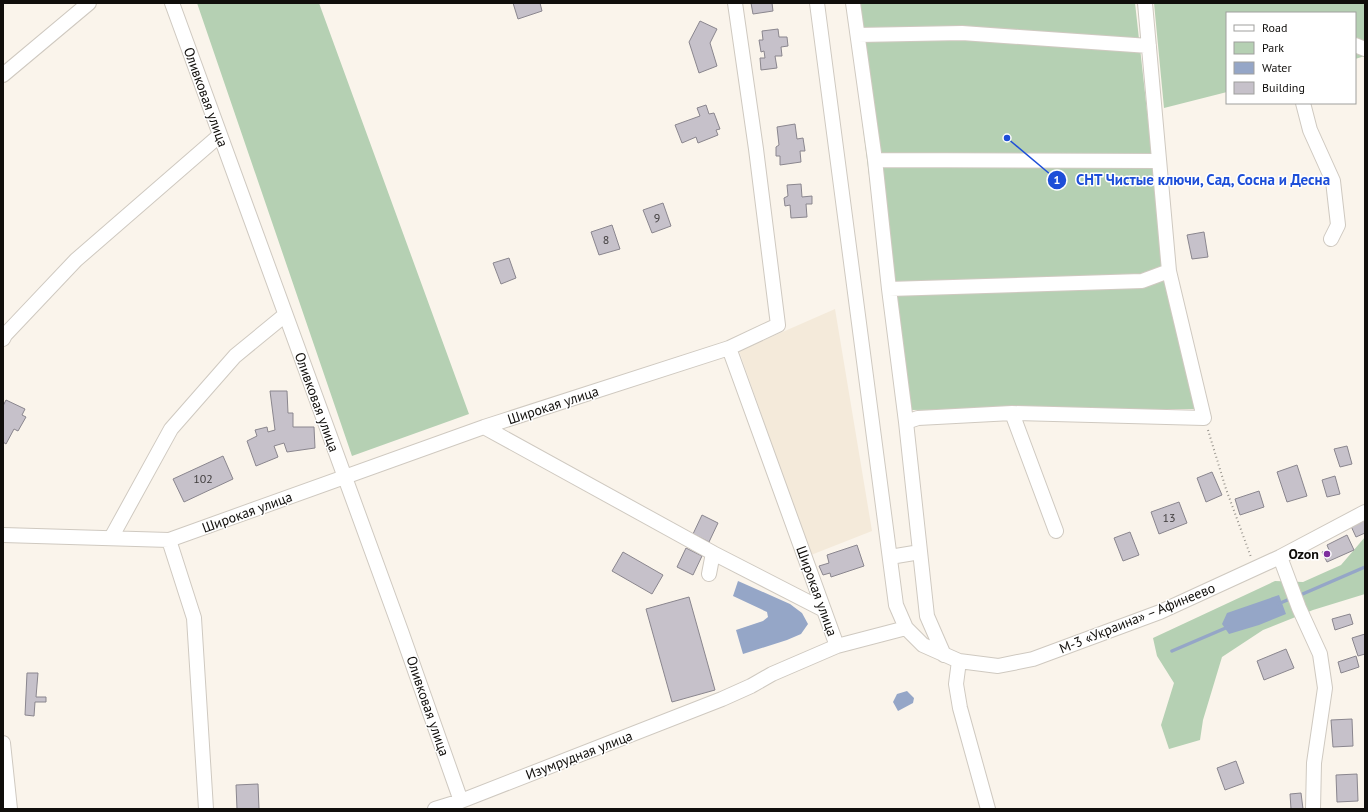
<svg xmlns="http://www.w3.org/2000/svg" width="1368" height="812" font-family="'PT Sans',sans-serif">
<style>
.built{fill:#f4eada}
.green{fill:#b5d0b3}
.water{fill:#95a6c7}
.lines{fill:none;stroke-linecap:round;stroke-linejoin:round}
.stream{stroke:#95a6c7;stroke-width:3.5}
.building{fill:#c6c1ca;stroke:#8a868e}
.minor-casing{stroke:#cfc9c0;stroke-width:16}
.path{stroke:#99958e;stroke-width:2;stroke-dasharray:1 3;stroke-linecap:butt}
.minor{stroke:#fff;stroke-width:14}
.poi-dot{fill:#7e2e9e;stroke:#fff;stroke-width:1.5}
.labels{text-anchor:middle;stroke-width:3;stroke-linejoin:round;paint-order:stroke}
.number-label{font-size:12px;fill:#3e3b3b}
.street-label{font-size:14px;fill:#100e0b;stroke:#fff}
.poi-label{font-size:14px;font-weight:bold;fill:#100e0b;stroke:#fff;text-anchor:end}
.leader{fill:none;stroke:#1d4ed8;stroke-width:1.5}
.callout-dot{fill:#1d4ed8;stroke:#fff;stroke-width:1.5}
.mark-label{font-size:12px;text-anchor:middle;font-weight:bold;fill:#fff}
.callout-label{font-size:15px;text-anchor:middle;font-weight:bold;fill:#1d4ed8;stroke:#fff;stroke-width:3;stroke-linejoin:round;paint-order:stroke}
</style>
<rect width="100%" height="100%" fill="#faf4eb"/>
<!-- built -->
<path class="built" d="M835 309 872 531 811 555 739 351Z"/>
<!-- green -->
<path class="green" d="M197 3H319L469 414 352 456Z
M847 3H1135L1165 273 1198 409 899 410Z
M1154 3H1365V56L1355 59V13H1227V92L1164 108Z
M1365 537V594L1313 610 1263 630 1222 657 1203 720 1200 740 1169 749 1161 725 1174 683 1157 656 1153 638 1275 581 1303 582 1341 565Z"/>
<!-- water -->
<path class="water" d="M738 581 790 604 802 613 808 624 801 634 787 640 743 654 736 630 763 621 768 617 767 612 733 596Z
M1279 595 1286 614 1259 625 1229 634 1222 624 1227 613Z
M907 691 914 698 913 703 898 711 893 702 897 694Z"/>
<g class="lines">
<!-- stream -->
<path class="stream" d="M1298 596 1365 567
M1278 604 1292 598
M1172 651 1228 627"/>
</g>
<!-- building -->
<path class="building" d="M513 3H540L542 11 518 19Z
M751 3H772L773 11 753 14Z
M700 21 717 29 710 43 717 66 699 73 689 42Z
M778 29 779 37H787L788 46 781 47 782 56H775L777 68 761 70 760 58H765L764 51 761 52 759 40H763L762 31Z
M706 105 709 114 714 113 720 129 716 130 718 135 698 143 696 137 682 143 675 125 700 116 697 108Z
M795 124 797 139 803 138 805 151H800L801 162 780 165V156H776V147L779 145 777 127Z
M801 184 802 197 812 196V204H806L807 217 791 218 790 205 785 206 784 198 788 196 787 185Z
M663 203 671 226 652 233 643 210Z
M612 225 620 249 599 255 591 232Z
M1204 232 1208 257 1192 259 1187 235Z
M509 258 516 278 501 284 493 263Z
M270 391H287L288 413H293V427H314L315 448 287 452 284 443 274 446 278 457 256 466 247 441 257 436 255 430 267 427 268 432 275 430Z
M6 400 25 409 22 415 26 417 18 431 14 429 6 444 3 442V406Z
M1347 446 1352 464 1340 467 1334 449Z
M223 456 233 479 184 502 173 479Z
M1297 465 1307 496 1287 502 1277 472Z
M1212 472 1222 495 1206 502 1197 478Z
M1335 476 1340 494 1327 497 1322 480Z
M1259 491 1264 507 1240 515 1235 499Z
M1179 502 1187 523 1159 534 1151 512Z
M702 515 718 523 709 542 693 534Z
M1363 518 1365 522V533L1356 537 1350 524Z
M1130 532 1139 555 1123 561 1114 538Z
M1347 535 1354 550 1327 562 1322 552 1329 550 1327 545Z
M857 545 864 566 831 577 830 573 823 575 819 566 829 563 827 555Z
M686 548 702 556 693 575 677 567Z
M623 552 663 575 652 594 612 571Z
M689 597 715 690 672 702 646 609Z
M1350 614 1353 624 1335 630 1332 619Z
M1365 634V654L1358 656 1352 638Z
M1286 649 1294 668 1264 680 1257 661Z
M1356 656 1359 667 1341 673 1338 662Z
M27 673H38L36 697H46V702H35L34 716 25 715Z
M1352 719 1353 746 1333 747 1331 720Z
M1236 761 1244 783 1225 790 1217 768Z
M1357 774 1358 801 1337 802 1336 775Z
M258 784 259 809H237L236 785Z
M1301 793 1303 809H1291L1290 794Z"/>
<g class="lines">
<defs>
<path id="minor" d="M172 3 401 631 461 801
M817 3 896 605 906 628 923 645 959 661 998 666 1033 659 1160 612 1280 557 1365 512
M853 3 875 160 889 289 906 422
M858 35 962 33 1149 46
M1355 45 1365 49
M3 75 89 3
M1303 103 1310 130 1333 181 1338 225 1331 239
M875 160 1159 161
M889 289 1142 281 1169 271
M3 339 5 335 76 260 220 135
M729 348 778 325 756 149 735 3
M1012 413 1056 531
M484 427 713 553 824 610
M3 535 169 540 484 427 729 348 837 646 906 628
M111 538 171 429 235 356 285 315
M169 540 194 618 206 809
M890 557 920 552
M1280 557 1299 608 1320 654 1325 688 1314 763 1313 809
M709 574 713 553
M944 655 927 616 906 422 918 418 1012 413 1204 418 1169 271 1145 3
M959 661 956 684 960 708 988 809
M3 743 10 809
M435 809 461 801 722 699 751 686 772 674 837 646"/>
</defs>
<!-- minor casing -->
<use href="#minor" class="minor-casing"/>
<!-- path -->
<path class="path" d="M1208 430 1226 489 1251 557"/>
<!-- minor -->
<use href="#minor" class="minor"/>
</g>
<!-- markers -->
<circle class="poi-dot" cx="1327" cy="554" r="4"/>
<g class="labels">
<!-- number labels -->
<g class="number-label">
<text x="657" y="222">9</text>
<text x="606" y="244">8</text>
<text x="203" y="483">102</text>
<text x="1169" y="522">13</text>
</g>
<!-- street labels -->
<g class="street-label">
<text transform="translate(206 97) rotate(70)" y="5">Оливковая улица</text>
<text transform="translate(317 402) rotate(70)" y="5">Оливковая улица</text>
<text transform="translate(553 405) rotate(-18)" y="5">Широкая улица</text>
<text transform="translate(247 512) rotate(-20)" y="5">Широкая улица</text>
<text transform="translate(817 591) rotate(70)" y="5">Широкая улица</text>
<text transform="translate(1137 618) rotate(-22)" y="5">М-3 «Украина» – Афинеево</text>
<text transform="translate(428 706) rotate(71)" y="5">Оливковая улица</text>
<text transform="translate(579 755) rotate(-21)" y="5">Изумрудная улица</text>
</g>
<!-- poi labels -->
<g class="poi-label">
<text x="1319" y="559">Ozon</text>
</g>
</g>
<!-- callouts -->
<path class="leader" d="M1007 138L1057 180"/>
<g class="callout-dot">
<circle cx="1007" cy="138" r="4"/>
<circle cx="1057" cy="180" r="10"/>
</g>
<g class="mark-label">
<text x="1057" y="184">1</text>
</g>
<g class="callout-label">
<text x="1203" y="185">СНТ Чистые ключи, Сад, Сосна и Десна</text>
</g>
<!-- border -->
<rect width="1368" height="812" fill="none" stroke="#100e0b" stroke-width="8"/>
<!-- legend -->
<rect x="1226" y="12" width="130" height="92" fill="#ffffff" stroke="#9f9f9d"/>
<rect x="1234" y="25" width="20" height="6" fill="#ffffff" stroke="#9f9f9d"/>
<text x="1262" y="32" font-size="12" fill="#100e0b">Road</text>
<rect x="1234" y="42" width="20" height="12" fill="#b5d0b3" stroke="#9f9f9d"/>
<text x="1262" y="52" font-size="12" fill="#100e0b">Park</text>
<rect x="1234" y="62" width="20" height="12" fill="#95a6c7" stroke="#9f9f9d"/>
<text x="1262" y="72" font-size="12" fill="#100e0b">Water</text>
<rect x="1234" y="82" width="20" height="12" fill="#c6c1ca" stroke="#9f9f9d"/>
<text x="1262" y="92" font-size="12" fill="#100e0b">Building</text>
</svg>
